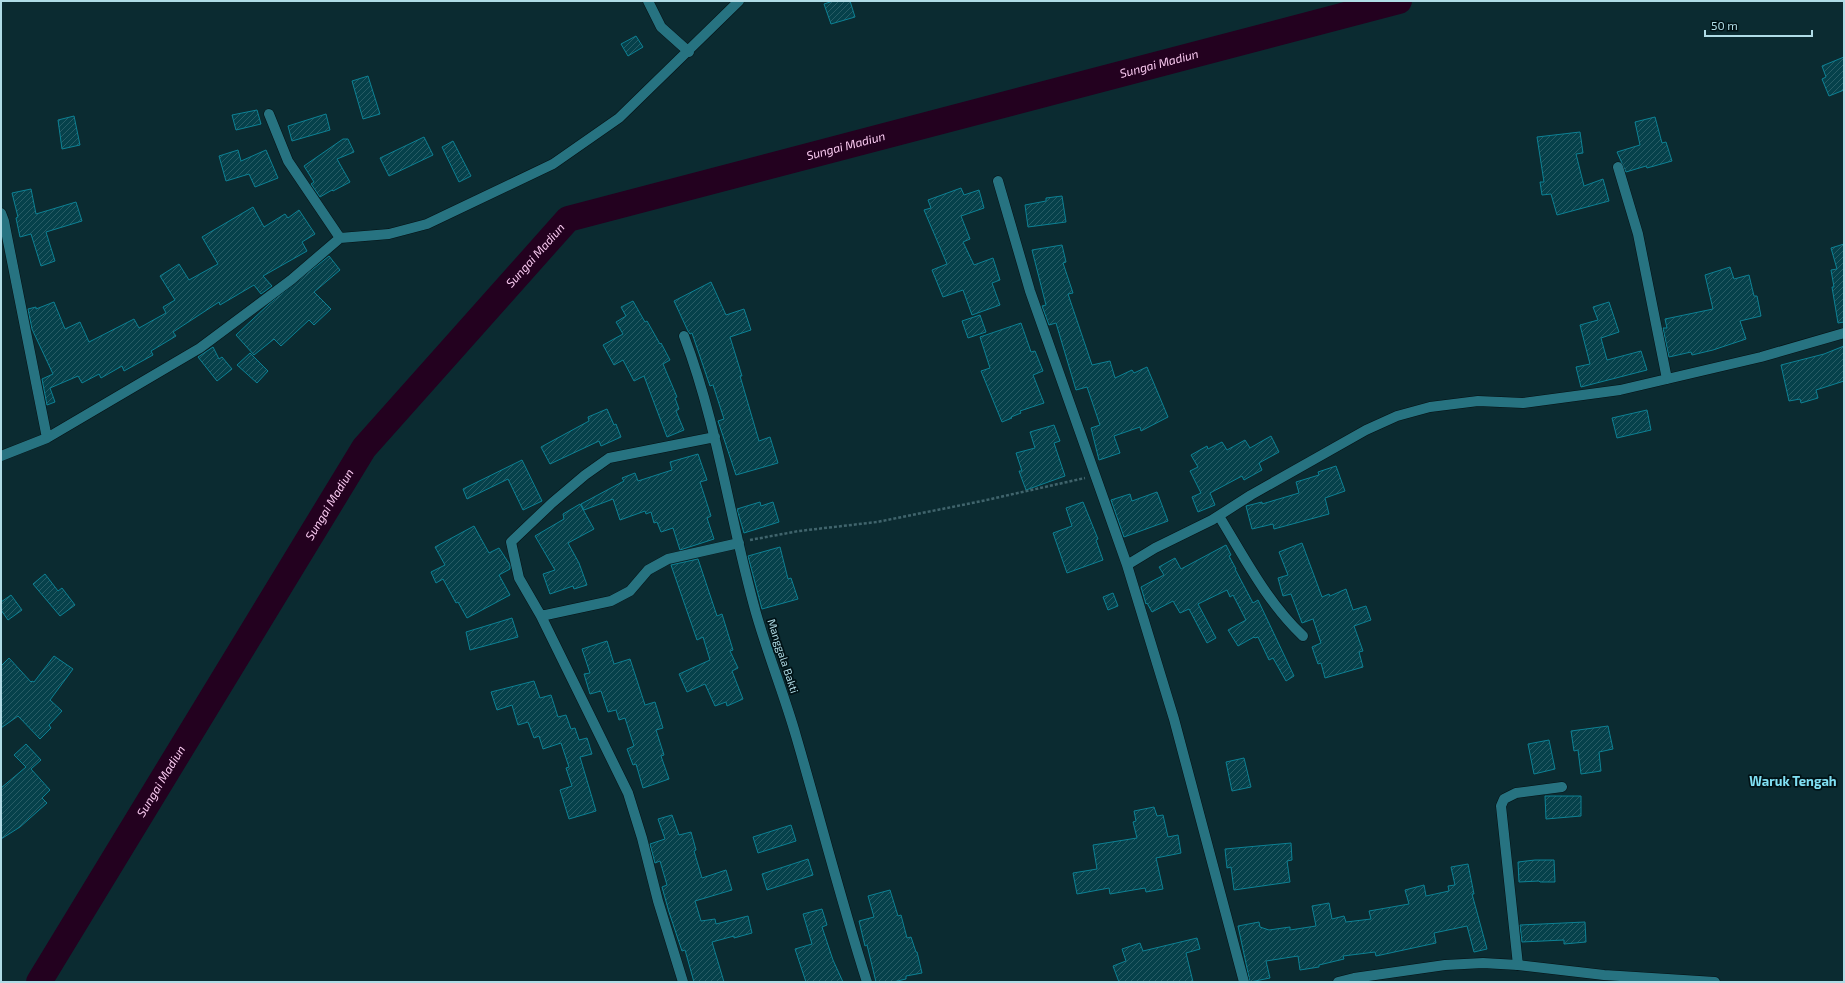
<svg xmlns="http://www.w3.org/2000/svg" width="1845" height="983" font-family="'Exo 2',sans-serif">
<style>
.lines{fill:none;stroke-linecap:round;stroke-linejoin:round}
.river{stroke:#23011f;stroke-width:26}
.building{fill:url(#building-hatch);stroke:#0d8194}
.minor-casing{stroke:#051114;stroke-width:11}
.tertiary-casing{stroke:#051114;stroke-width:11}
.path{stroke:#40646c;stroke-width:2.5;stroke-dasharray:3 2;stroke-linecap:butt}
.minor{stroke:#277381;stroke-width:10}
.tertiary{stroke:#277381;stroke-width:10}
.labels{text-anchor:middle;stroke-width:3.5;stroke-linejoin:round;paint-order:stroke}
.street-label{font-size:11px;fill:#b0dce6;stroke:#001216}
.water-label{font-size:12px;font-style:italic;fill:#facaf1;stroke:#001216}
.quarter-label{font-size:13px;font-weight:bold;fill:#80e0f4;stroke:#001216}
</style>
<defs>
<pattern id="building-hatch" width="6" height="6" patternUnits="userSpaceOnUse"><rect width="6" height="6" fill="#06414b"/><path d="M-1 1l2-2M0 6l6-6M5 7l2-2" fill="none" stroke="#285c65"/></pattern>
</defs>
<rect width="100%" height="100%" fill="#0b2b31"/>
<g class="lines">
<!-- river -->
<path class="river" id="s1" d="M39 982 364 448 568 219 1399 1"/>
</g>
<!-- building -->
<path class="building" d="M833 1H850L855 17 831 24 824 4Z
M636 36 643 47 628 56 621 44Z
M1844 57V90L1829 96 1822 79 1826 77 1822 66Z
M368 76 380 114 363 119 352 81Z
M257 110 261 124 236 130 232 115Z
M326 114 330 130 292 141 288 126Z
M74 116 80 145 62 149 58 120Z
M1655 117 1662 143 1666 142 1672 161 1647 168 1646 166 1626 172 1617 152 1640 145 1635 122Z
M1580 132 1583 153 1576 154 1584 186 1603 179 1609 201 1557 215 1551 194 1542 195 1540 182H1544L1537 137Z
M424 137 433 155 389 176 380 158Z
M343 139H348L354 152 337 159 350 182 333 191 332 190 320 197 311 184 314 182 304 166Z
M453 141 471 176 459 182 442 147Z
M238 150 241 161 266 150 278 178 255 187 249 174 226 181 219 156Z
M961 188 964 195 979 190 984 208 961 216 970 239 963 242 974 265 993 258 1000 280 992 283 1000 305 972 315 963 290 943 297 932 270 947 264 924 210 931 208 928 200Z
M31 189 36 214 76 202 82 221 46 232 55 261 41 266 31 234 20 237 16 218 18 217 12 193Z
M1062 196 1066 222 1028 227 1025 205 1046 201V198Z
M253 207 264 227 285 214 288 218 299 210 315 234 302 242 307 251 263 276 272 286 261 294 254 285 220 305 219 302 173 332 176 336 151 351 153 355 124 371 122 366 101 378 99 374 82 383 78 376 50 388 55 402 47 405 42 379 53 374 32 329 28 309 36 307V309L54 302 65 329 80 322 89 342 134 319 139 328 166 313 163 307 175 300 160 276 179 264 189 280 218 264 202 237Z
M1844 244V322L1838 323 1832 287H1834L1831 270 1837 269 1831 248Z
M1062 245 1066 262 1063 263 1073 293 1068 294 1092 365 1110 361 1115 378 1132 370 1134 373 1147 367 1168 417 1141 431 1140 427 1114 436 1120 453 1099 460 1091 428 1100 425 1087 387 1076 390 1056 323 1049 325 1042 306 1046 305 1032 250Z
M329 256 340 270 314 292 331 309 314 325 309 320 281 346 274 339 254 355 236 335 269 304Z
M1730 267 1734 279 1749 275 1754 296H1757L1761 316 1740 321 1746 339 1713 350 1692 355 1691 352 1669 357 1663 328H1667L1665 319 1713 309 1705 275Z
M711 282 726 315 744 309 751 330 730 337 742 376H740L759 441 770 437 778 463 736 475 718 421 724 419 713 385 710 386 692 333 690 334 688 331 674 301Z
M633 301 645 322 647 321 660 344 661 343 670 360 663 364 677 397 675 398 679 409 676 411 684 430 667 437 644 376 634 381 623 360 614 365 603 345 623 334 616 322 626 316 621 307Z
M1609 302 1619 332 1601 338 1607 360 1641 351 1647 370 1581 387 1576 367 1590 364 1580 325 1598 320 1593 307Z
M980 315 986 332 968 338 962 321Z
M1021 323 1031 352 1035 351 1043 371 1033 375 1044 403 1020 411 1021 413 1011 417 1012 418 1002 422 981 371 990 368 980 337Z
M1844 346V381L1816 390 1818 398 1801 403 1800 399 1789 401 1781 365 1824 354Z
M213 347 219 359 222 357 232 369 217 381 198 357Z
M250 353 268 371 257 383 237 365Z
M607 409 614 425 616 424 621 437 601 446 599 441 550 464 541 447 589 421 588 417Z
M1647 410 1651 430 1617 438 1612 418Z
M1054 425 1060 441 1054 443 1065 476 1026 490 1019 471H1022L1016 453 1035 448 1030 432Z
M1271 436 1279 452 1259 463 1262 470 1244 480 1242 476 1210 493 1215 505 1198 512 1192 497 1201 493 1190 471 1198 467 1191 455 1207 446 1208 449 1222 442 1227 450 1245 440 1250 448Z
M698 454 707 480 700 482 711 516 707 518 714 539 680 550 673 528 661 532 657 522 654 523 651 512 646 514 645 511 620 520 613 499 584 510 581 504 624 481 622 478 635 473 638 481 672 470 670 462Z
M522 460 542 501 523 510 508 479 467 499 463 489Z
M1336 466 1345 491 1325 498 1329 514 1274 529 1273 524 1252 529 1246 506 1262 502V504L1299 493 1296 482 1319 475 1318 472Z
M1157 492 1168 521 1124 537 1111 500 1130 494 1132 501Z
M760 502 761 506 773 502 779 522 744 533 737 509Z
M1083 502 1098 539 1096 540 1103 560 1067 573 1053 533 1072 526 1066 508Z
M580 504 594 529 568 543 579 563 587 585 574 589 573 586 550 594 543 574 555 570 535 536 564 519 563 514Z
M474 526 489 553 499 548 510 565V569L499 575 510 595 467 618 458 602 456 603 443 579 436 583 431 572 445 565 435 547Z
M1302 543 1322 597 1329 594 1330 596 1346 589 1353 610 1366 606 1371 620 1354 626 1363 651 1359 652 1363 667 1325 678 1321 663 1318 664 1312 647 1321 643 1313 619 1302 623 1291 594 1283 596 1278 578 1288 575 1279 552Z
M1226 545 1231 555 1229 556 1236 569H1235L1253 603 1258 600 1294 676 1286 681 1273 658 1269 660 1258 637 1255 638 1254 637 1238 646 1228 630 1246 620 1233 595 1230 597 1227 590 1198 604 1216 638 1207 643 1189 609 1180 613 1173 601 1152 612 1147 603 1146 604 1141 587 1164 575 1159 567 1175 558 1181 569Z
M780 547 788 579 791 578 798 599 762 609 748 556Z
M698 559 717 616 722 614 733 650 730 651 738 668 732 671 743 699 727 706 726 702 715 706 705 684 687 692 679 674 710 660 703 637 697 640 671 565Z
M45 574 58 591 62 588 75 605 60 616 33 584Z
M1113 593 1118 606 1108 610 1103 597Z
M11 595 22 610 8 620 1 610V602Z
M512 618 518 637 470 650 466 632Z
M607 641 614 664 630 659 645 705 655 702 663 728 656 730 664 755 661 756 669 779 643 788 636 764 633 765 627 749 634 746 625 718 619 720 616 710 608 712 601 691 590 694 584 674 590 673 582 649Z
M54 656 73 669 50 700 62 711 49 725 51 728 40 739 18 716 1 728V666L9 658 31 682 32 681 34 682Z
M534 681 540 698 551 695 558 717 566 715 571 729 575 728 579 740 587 738 592 754 580 757 596 811 569 819 560 790 572 786 566 768 569 767 561 743 543 749 539 736 534 738 528 722 518 725 512 705 497 710 491 692Z
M1608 726 1613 749 1599 752 1601 771 1581 774 1578 750 1574 751 1571 731Z
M1549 740 1555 769 1534 774 1528 744Z
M26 744 41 760 31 769 50 790 42 798 47 803 20 827 1 839V788L26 767 14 755Z
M1244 758 1251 787 1232 791 1226 762Z
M1545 796H1581V816L1546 819Z
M1154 807 1157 816 1163 815 1168 837 1178 835 1181 853 1156 858 1163 889 1146 892 1145 888 1110 894 1109 888 1077 894 1073 873 1097 869 1093 845 1137 838 1133 822 1136 821 1134 811Z
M672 815 679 835 691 832 696 850 694 851 702 878 726 870 732 890 695 901 701 921 715 919 716 924 748 916 752 933 734 938V936L712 942 724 982H694L685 950 682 951 669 912 662 887 667 885 660 861 655 863 650 844 665 839 658 819Z
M791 825 796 841 758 853 753 837Z
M1291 843 1292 860 1287 861 1290 882 1234 890 1231 867 1227 868 1225 849Z
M808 859 813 875 767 890 762 874Z
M1535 860H1554L1555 882H1540L1539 881 1519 882 1518 862Z
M1468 864 1474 894H1472L1487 949 1474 952 1467 926 1434 933 1436 943 1376 956 1375 952 1343 956 1344 959 1319 965V967L1300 970 1298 956 1266 961 1270 978 1250 982 1238 926 1259 922 1260 927 1269 930 1290 927V930L1316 926 1312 906 1329 903 1332 919 1344 916 1346 922 1371 919 1369 911 1409 904 1405 890 1424 885 1426 896 1449 891 1448 886 1455 885 1451 867Z
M890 890 898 916 901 915 907 938 911 937 916 952H917L922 973 906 976V979L893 982H876L867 945 865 946 859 921 874 917 868 896Z
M822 909 827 925 822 927 833 960 843 982H806L795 949 812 944 803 914Z
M1585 922 1586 942 1564 944V940L1522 942 1520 925Z
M1197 938 1200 949 1186 953 1193 982H1119L1113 966 1126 961 1122 949 1140 943 1143 951Z"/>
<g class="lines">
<defs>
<path id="minor" d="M648 1 661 27 689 52
M269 114 288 161 340 238
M1618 167 1638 234 1667 379
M998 181 1030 291 1127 565 1174 719 1244 982
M1 213 4 221 47 438
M684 336C718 426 730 521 756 613 768 655 784 694 796 736 820 818 841 901 867 982
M1 456 47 438 200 348 291 280 340 238 389 234 427 224 553 164 619 118 739 1
M1219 516C1244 557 1267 602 1303 636
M1127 565 1155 548 1212 520 1251 495 1366 430 1397 416 1430 407 1478 401 1523 403 1620 390 1761 357 1844 333
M541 616 611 601 630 591 648 570 668 559 739 543
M1518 965 1501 806 1504 799 1516 793 1562 787
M683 982 658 901 642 838 628 793 541 616 519 578 511 542 552 503 585 475 609 458 715 437"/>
<path id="tertiary" d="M1338 982 1354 978 1445 965 1483 963 1518 965 1604 975 1715 982"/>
</defs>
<!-- minor casing -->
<use href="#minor" class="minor-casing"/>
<!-- tertiary casing -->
<use href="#tertiary" class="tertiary-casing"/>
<!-- path -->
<path class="path" d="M750 540 799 531 877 522 982 501 1085 478"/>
<!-- minor -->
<use href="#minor" class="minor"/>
<!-- tertiary -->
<use href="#tertiary" class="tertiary"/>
</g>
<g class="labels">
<!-- street labels -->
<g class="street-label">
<text transform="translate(783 656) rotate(72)" y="4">Manggala Bakti</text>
</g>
<!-- water labels -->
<g class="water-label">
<text dy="4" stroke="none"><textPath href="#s1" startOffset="1543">Sungai Madiun</textPath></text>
<text dy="4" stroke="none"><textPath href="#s1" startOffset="1219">Sungai Madiun</textPath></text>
<text dy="4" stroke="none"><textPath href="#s1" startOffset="883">Sungai Madiun</textPath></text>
<text dy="4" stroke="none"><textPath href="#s1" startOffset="559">Sungai Madiun</textPath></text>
<text dy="4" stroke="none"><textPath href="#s1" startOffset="235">Sungai Madiun</textPath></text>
</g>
<!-- quarter labels -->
<g class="quarter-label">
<text x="1793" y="786">Waruk Tengah</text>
</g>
</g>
<!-- border -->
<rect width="1845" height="983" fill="none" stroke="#b0dce6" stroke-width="4"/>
<!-- scale -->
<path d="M1705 30v6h107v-6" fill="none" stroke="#b0dce6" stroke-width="2"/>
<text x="1711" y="30" font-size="12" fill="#b0dce6" stroke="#001216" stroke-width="3" paint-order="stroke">50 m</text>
</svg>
